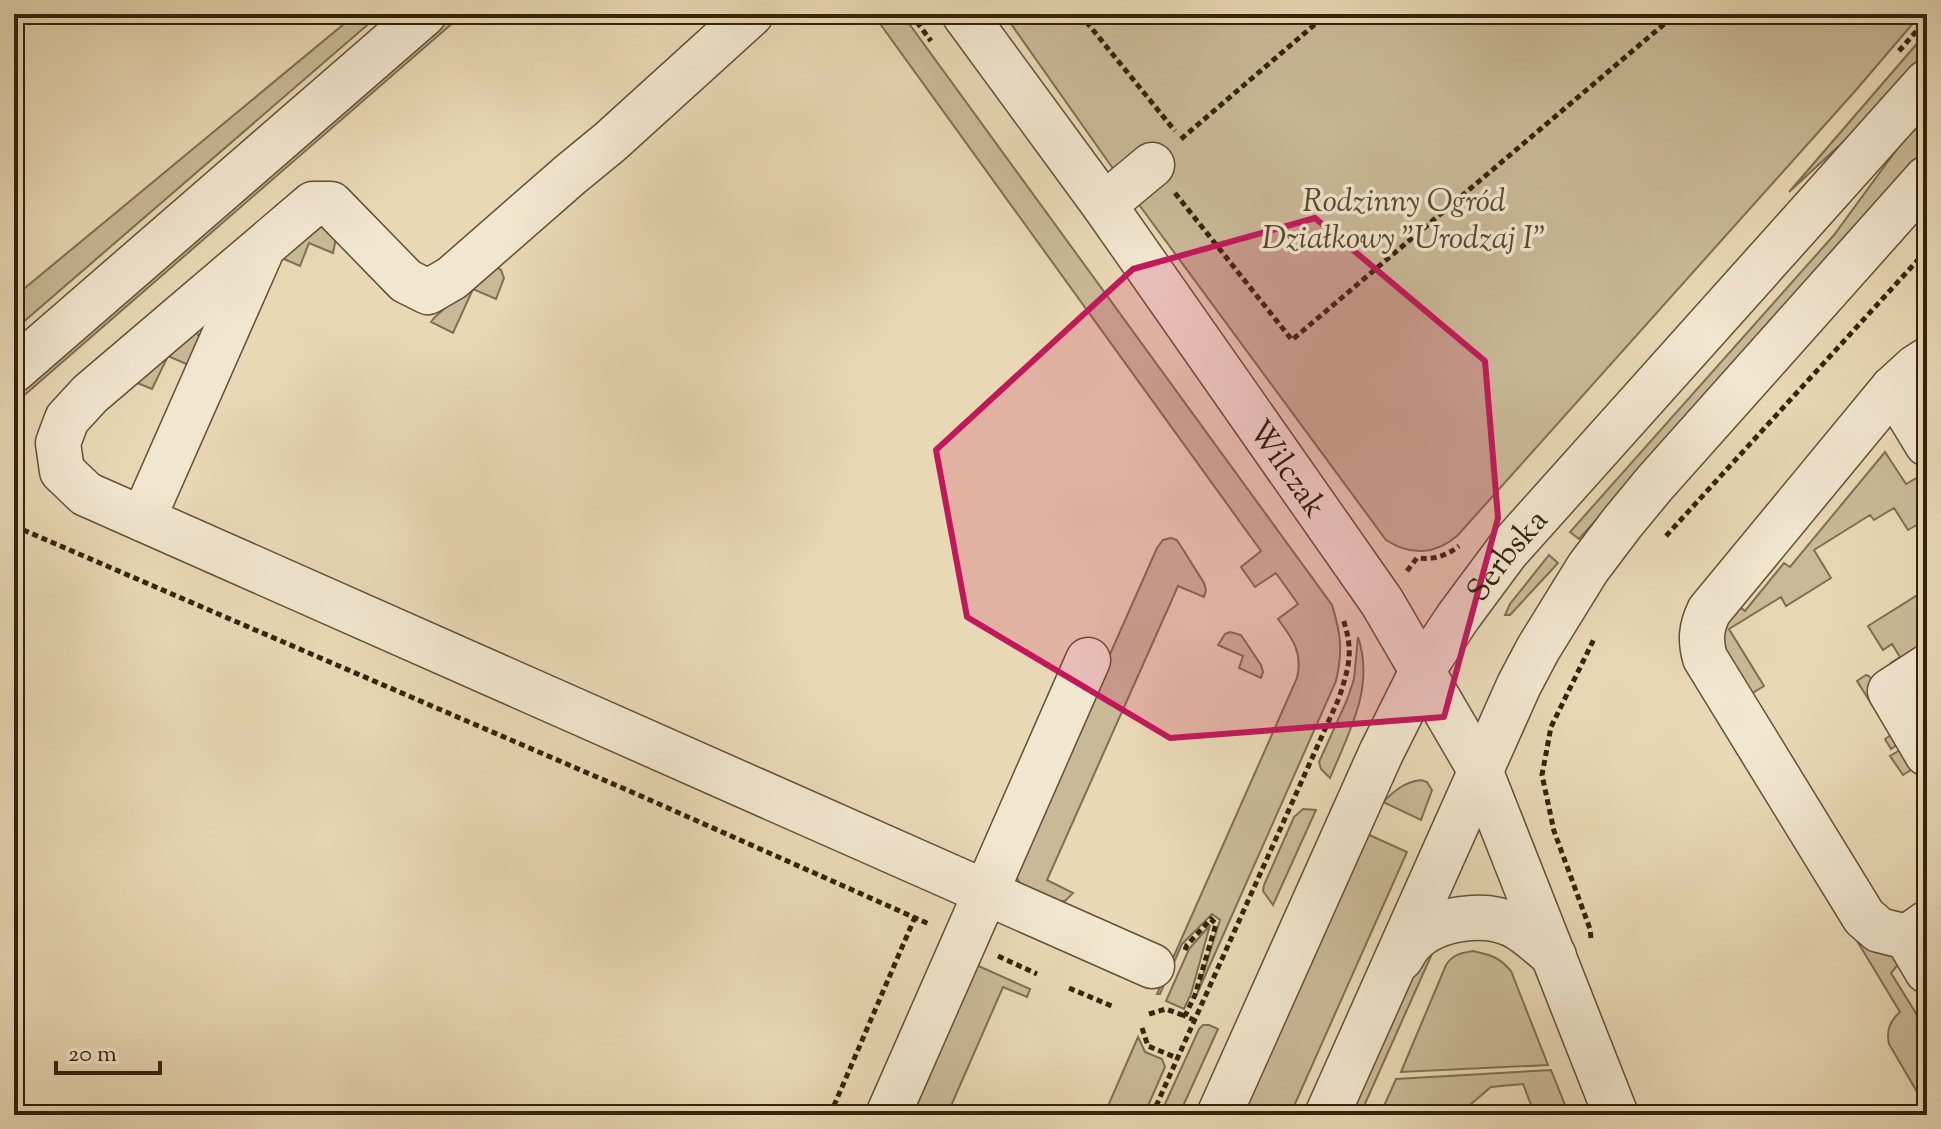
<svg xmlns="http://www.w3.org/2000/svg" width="1941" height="1129" font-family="'Sorts Mill Goudy',serif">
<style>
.green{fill:#cab998;stroke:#806e52;stroke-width:2}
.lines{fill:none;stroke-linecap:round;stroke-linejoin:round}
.minor-casing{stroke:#625037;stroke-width:47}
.path{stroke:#35230d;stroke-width:5;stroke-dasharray:6 4;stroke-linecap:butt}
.minor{stroke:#f1e6cf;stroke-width:44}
.marked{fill:#c2185b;fill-opacity:0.2;stroke:#c2185b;stroke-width:6;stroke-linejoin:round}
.labels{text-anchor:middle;stroke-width:7;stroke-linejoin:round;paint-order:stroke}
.park-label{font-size:32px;font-style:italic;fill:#5a4830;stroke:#f1e6cf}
.street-label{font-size:32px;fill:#35230d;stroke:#f1e6cf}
</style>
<rect width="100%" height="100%" fill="#e9d8b5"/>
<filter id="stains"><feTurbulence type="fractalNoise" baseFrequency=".0025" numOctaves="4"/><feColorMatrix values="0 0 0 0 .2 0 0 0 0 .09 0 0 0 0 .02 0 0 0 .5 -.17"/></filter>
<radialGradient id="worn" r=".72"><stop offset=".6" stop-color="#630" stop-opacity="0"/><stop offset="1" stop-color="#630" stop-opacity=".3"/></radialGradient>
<!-- green -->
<path class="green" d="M356 14H380L14 330V297Z
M453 14H463L14 404V395Z
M873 14H902L1332 605C1341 634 1343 651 1336 681L1197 994 1220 920 1212 914 1182 944 1160 994H1157L1297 678C1303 653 1293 639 1278 619L1298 604 1276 573 1255 587 1241 567 1261 551Z
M1004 14H1921L1856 90 1458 535C1436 555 1410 556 1386 540L1126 187Z
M1927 32V58L1867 120 1789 192Z
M1927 112V150L1579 539 1570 532 1834 235 1905 138Z
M320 223 336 238 333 253 309 243 300 266 277 256Z
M494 266 501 270 504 278 496 299 473 289 453 333 431 322 434 318 488 269Z
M193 332 197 333 200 338 191 366 168 356 152 389 132 381Z
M1885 452 1906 484 1927 472V519L1908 530 1894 508 1874 520 1870 515 1814 550 1831 578 1786 606 1781 597 1729 629 1764 686 1741 700 1709 631 1730 599 1745 611 1784 563 1790 567Z
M1171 538 1177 540 1204 583 1206 590 1204 597 1178 586 1047 880 1073 893 1065 901H1059L1020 884 1014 871 1157 548 1163 540Z
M1549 555 1558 563 1510 615H1505L1510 604Z
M1916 596 1927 615V622L1923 625 1927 631V652L1896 669 1891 663 1900 657 1892 644 1883 650 1868 626Z
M1230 632 1241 635 1261 665 1263 672 1261 678 1239 668 1243 656 1218 645 1225 634Z
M1358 637C1375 687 1349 732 1330 778L1321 769 1319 762 1347 700 1354 679Z
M1866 675 1869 676 1921 762 1920 764 1903 775 1890 756 1900 750 1897 745 1891 749 1885 739 1891 735 1857 681Z
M1421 780 1427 782 1432 790 1421 820 1383 802C1395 790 1405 782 1421 780Z
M1303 809 1316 810 1273 905 1263 891 1264 885 1294 817Z
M1365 833 1407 852 1290 1115H1240Z
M1816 873 1900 962 1891 973 1927 1031V1109L1889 1044C1886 1030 1890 1021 1900 1012Z
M1210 925 1191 994 1184 1009 1166 1001 1189 949Z
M1435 947 1360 1115H1346L1404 985Z
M1473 951C1491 955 1499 957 1511 971L1548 1065 1401 1072 1446 965C1453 954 1461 953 1473 951Z
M974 964 1030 989 1027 997 1003 987 947 1115H909Z
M1203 1025H1209L1218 1029 1179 1115H1160L1199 1029Z
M1138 1037 1145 1052 1162 1059 1165 1067 1144 1115H1104Z
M1551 1070 1569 1115H1535L1523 1084 1491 1087 1458 1115H1380L1396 1079Z"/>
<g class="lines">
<defs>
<g id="minor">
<path d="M751 14 610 142 571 174 452 278 428 292 406 281 331 204H313L90 394 67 419 58 443 62 471 86 494 1152 966"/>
<path id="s1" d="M964 14 1104 205 1382 602 1480 770 1616 1115"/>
<path d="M1104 205 1152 165"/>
<path d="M14 370 424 14"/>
<path d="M1893 388 1927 444"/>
<path d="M143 519 260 254"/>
<path d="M1927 667 1890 691 1927 754"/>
<path d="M1927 923 1907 937 1927 971"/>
<path d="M1907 937 1879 930 1864 917 1705 658C1700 640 1701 628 1709 611L1893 388 1916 367 1927 360"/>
<path d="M1401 958C1404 953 1407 947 1412 942 1434 918 1484 911 1513 925 1528 932 1541 946 1554 956"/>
<path d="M888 1115 1088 660"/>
<path id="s2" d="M1219 1115 1381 753 1422 671 1458 617 1507 551 1927 82"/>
<path d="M1327 1115 1519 685 1538 649 1588 568 1622 523 1655 483 1927 178"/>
</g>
</defs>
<!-- minor casing -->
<use href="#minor" class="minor-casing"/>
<!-- path -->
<path class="path" d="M911 14 931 41
M1080 14 1175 131
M1663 14 1669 20
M1899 51 1927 19
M1181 139 1327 14
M1175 193 1292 340 1676 14
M14 526 641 796 929 924
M1666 536 1927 250
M1407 571 1417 558C1434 560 1446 556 1459 546
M1591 938 1590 929 1554 831 1542 775 1551 727 1594 639
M1185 950 1187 945 1211 919 1216 924 1195 995 1185 1016 1194 1020
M998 956 1037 974
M1069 988 1114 1007
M1149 1014 1166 1009 1185 1016
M1142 1028 1148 1046 1177 1058
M830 1115 915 917
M1152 1115 1339 698C1349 667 1354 651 1343 619"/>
<!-- minor -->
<use href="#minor" class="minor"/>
</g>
<!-- marked area -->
<path class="marked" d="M1315 218 1485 361 1498 518 1444 717 1170 738 967 617 936 450 1133 269Z"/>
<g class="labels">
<!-- park labels -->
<g class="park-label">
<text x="1404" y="211">Rodzinny Ogród<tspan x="1404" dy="37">Działkowy "Urodzaj I"</tspan></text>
</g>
<!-- street labels -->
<g class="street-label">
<text dy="11" stroke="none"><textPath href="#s1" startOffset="558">Wilczak</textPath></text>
<text dy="11" stroke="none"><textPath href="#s2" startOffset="632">Serbska</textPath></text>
</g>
</g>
<!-- margin -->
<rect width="1941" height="1129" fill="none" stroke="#e9d8b5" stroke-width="48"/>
<rect x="16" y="16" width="1909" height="1097" fill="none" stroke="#35230d" stroke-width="4"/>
<rect x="24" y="24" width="1893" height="1081" fill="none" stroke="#35230d" stroke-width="2"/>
<!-- scale -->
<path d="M56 1061v12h104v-12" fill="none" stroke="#35230d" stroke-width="4"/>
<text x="68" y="1061" font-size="24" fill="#35230d" stroke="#f1e6cf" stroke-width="6" paint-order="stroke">20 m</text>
<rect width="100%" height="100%" filter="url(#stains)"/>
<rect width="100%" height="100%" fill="url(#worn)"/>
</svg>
